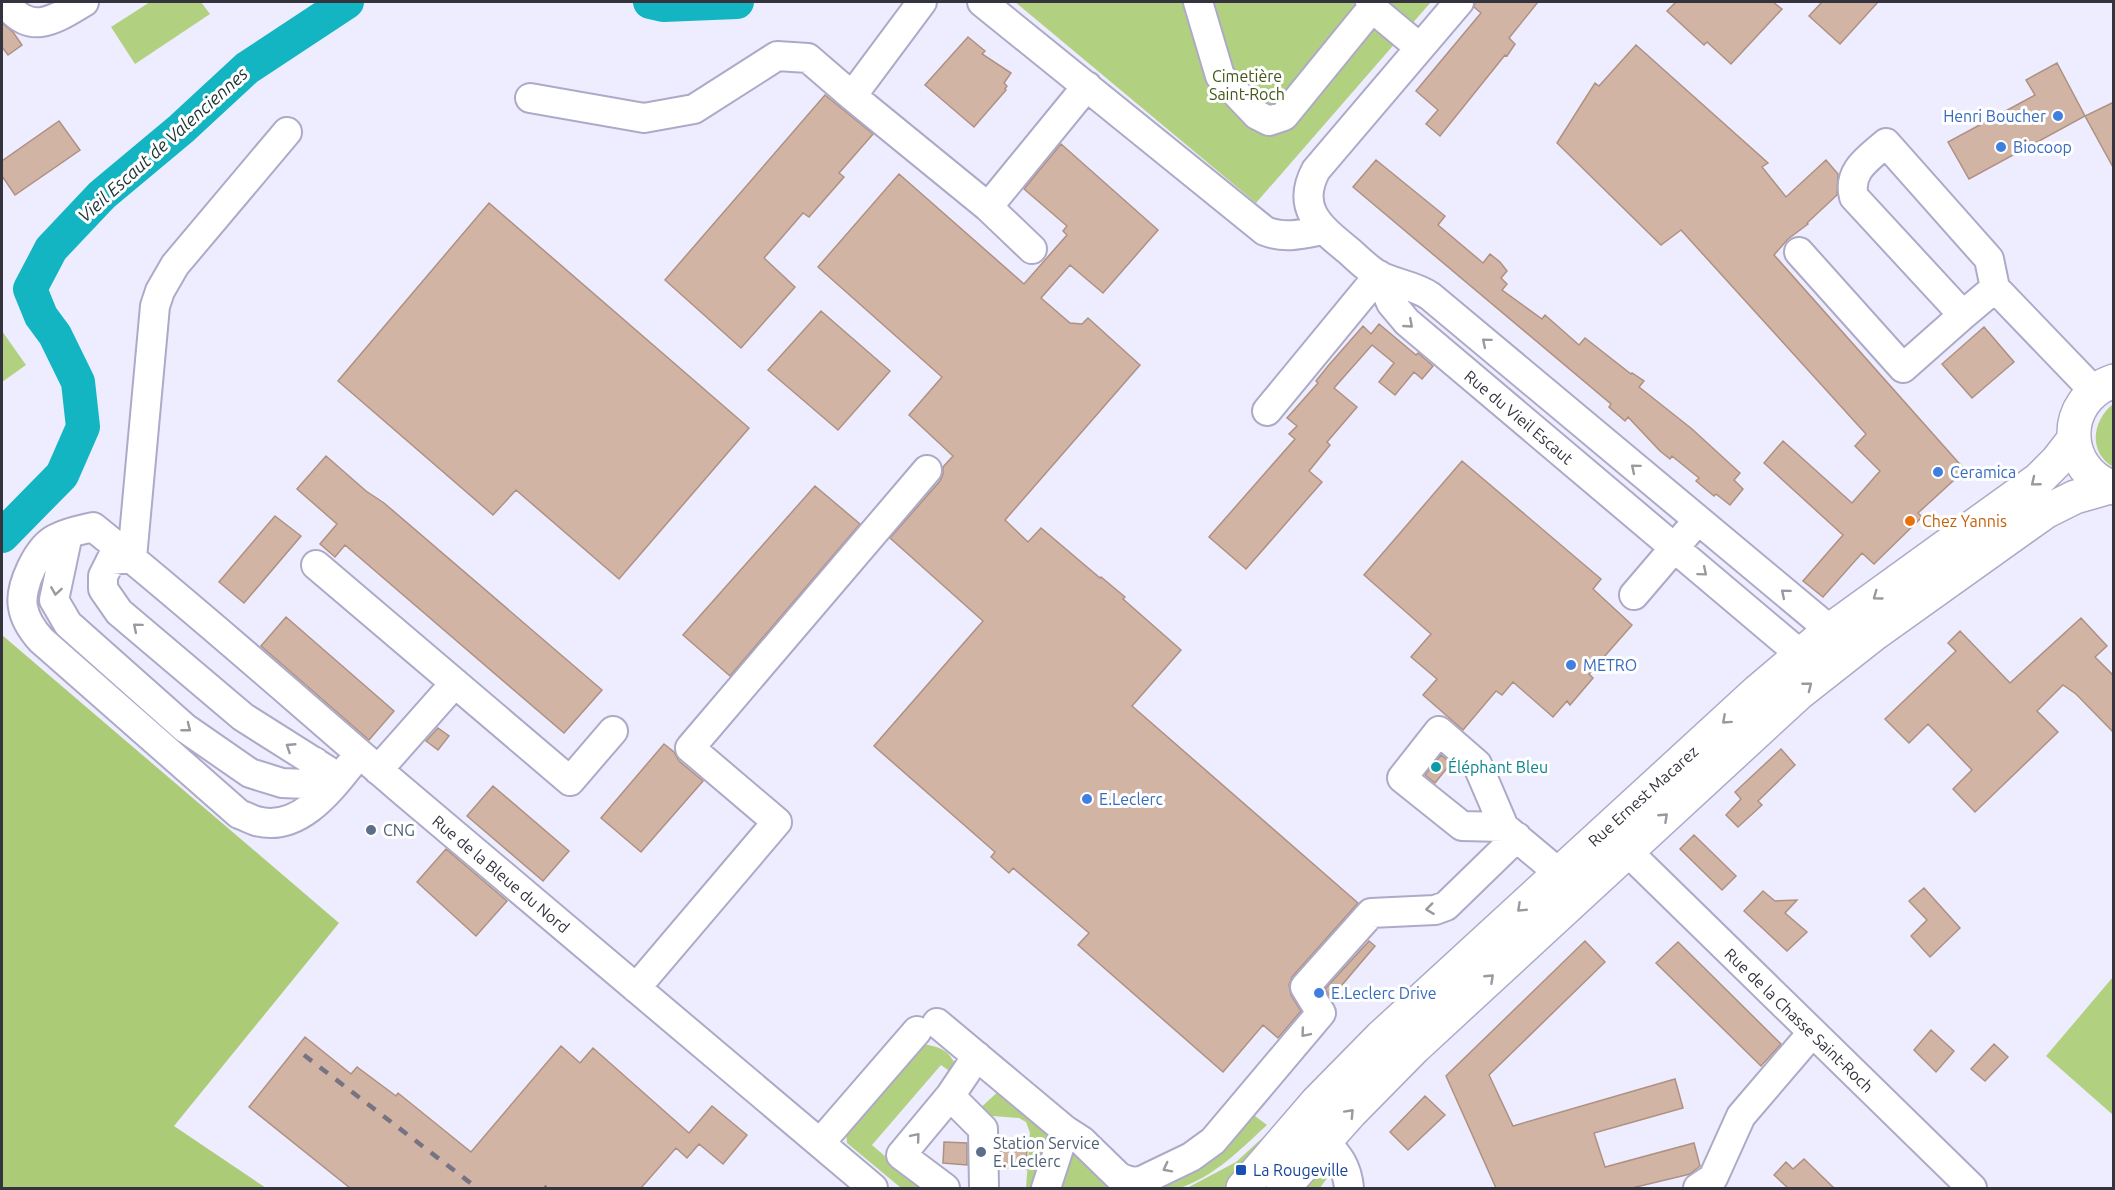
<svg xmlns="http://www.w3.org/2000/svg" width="2115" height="1190" font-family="Ubuntu,sans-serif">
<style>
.green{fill:#b2d180}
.forest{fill:#abcb76}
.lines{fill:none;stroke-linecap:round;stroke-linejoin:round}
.river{stroke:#12b5c1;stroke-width:34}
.building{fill:#d2b4a4;stroke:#ae9181;stroke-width:1.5}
.minor-casing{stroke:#adaac7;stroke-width:32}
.major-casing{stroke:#adaac7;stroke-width:36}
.minor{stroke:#fff;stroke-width:28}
.major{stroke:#fff;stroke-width:33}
.rail{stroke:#767482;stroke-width:4.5;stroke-dasharray:10 10;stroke-linecap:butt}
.oneway{stroke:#9a999e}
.shop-dot{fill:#3f7fe0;stroke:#fff;stroke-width:2}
.food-dot{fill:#e8710a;stroke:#fff;stroke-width:2}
.culture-dot{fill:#0f9aa8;stroke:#fff;stroke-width:2}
.service-dot{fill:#5c6f8a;stroke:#fff;stroke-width:2}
.transit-dot{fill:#1a4fb4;stroke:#fff;stroke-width:2}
.labels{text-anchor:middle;stroke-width:6;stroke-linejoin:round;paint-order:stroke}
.park-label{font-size:16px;fill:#44581c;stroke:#fff}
.shop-label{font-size:16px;fill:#366cbe;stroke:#fff;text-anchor:start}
.street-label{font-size:16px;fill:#34333e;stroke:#fff}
.food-label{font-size:16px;fill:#c56008;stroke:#fff;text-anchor:start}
.culture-label{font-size:16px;fill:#0d838f;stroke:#fff;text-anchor:start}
.service-label{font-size:16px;fill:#4e5e75;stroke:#fff;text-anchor:start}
.transit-label{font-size:16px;fill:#164399;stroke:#fff;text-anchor:start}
.water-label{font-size:18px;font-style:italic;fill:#1b3235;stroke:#fff}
</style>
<rect width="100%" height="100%" fill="#eeecff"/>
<!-- green -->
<path class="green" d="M150 2H201L210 14 135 64 111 27Z
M1015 2H1431L1256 203Z
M2 331 26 365 2 382Z
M2113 404V467C2088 452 2092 421 2113 404Z
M2113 977V1115L2046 1056Z
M923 1044C945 1048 949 1051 959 1071L956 1076 941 1065 872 1145 922 1188H901L847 1143 846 1133Z
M1003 1087 1047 1128 1048 1145 1036 1188H1026L1030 1133 1026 1122 1019 1118 980 1115 976 1112Z
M1247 1110 1267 1125C1241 1149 1215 1176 1180 1188 1169 1190 1151 1188 1139 1188Z
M1270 1131 1268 1138 1235 1176 1227 1188H1187L1236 1162Z
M1071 1148 1121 1188H1056Z
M1326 1165 1332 1166V1171L1320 1188H1307L1306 1185Z"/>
<!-- forest -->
<path class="forest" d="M2 635 339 923 174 1126 266 1188H2Z"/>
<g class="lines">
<!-- river -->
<path class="river" d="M650 2 663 5 737 2
M2 536 62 475 83 427 78 382 55 335 41 316 30 289 51 249 102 195 181 129 247 68 347 2"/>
</g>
<!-- building -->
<path class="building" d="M1475 2H1538L1509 38 1515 44 1507 56 1505 55 1440 136 1426 124 1438 110 1416 91 1481 13 1474 7Z
M1676 2H1773L1782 9 1731 64 1707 42 1704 45 1667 11Z
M1822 2H1878L1840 44 1809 16Z
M2 23 13 32 22 45 8 55 2 47Z
M968 37 985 51 982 54 1011 73 1004 83 1007 86 1005 89 1006 90 974 127 925 85Z
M1636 45 1768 163 1762 167 1786 197 1826 160 1838 174 1837 195 1807 223 1808 224 1788 239 1774 255 1965 470 1918 513 1922 517 1874 564 1862 553 1823 597 1803 581 1843 535 1764 463 1783 441 1852 503 1880 471 1855 446 1866 434 1681 230 1661 245 1557 143 1595 83 1599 86Z
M2057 63 2085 116 1969 179 1948 142 2035 95 2026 80Z
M825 95 873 134 839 173 844 177 809 217 803 213 764 258 795 287 741 348 665 280Z
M2114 102V169L2085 116Z
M59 121 80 150 15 195 2 176V161Z
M1061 144 1158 230 1103 293 1070 265 1041 298 1070 323 1082 324 1088 318 1140 365 1005 520 1028 542 1041 528 1100 578 1101 577 1125 597 1123 599 1181 650 1132 706 1358 903 1292 977 1289 985 1291 995 1301 1011 1278 1038 1263 1025 1223 1072 1078 945 1089 933 1013 868 1009 873 991 857 995 852 874 746 983 621 890 538 940 481 943 474V467L953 456 909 415 942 377 818 267 899 174 1024 284 1067 235 1063 231 1067 226 1024 189Z
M1376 160 1445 216 1438 225 1483 263 1490 254 1500 262 1507 271 1501 278 1507 284 1502 290 1542 319 1545 315 1579 345 1585 338 1631 374 1632 373 1644 381 1639 387 1692 429 1740 473 1734 480 1743 489 1730 505 1716 494 1714 496 1696 481 1699 478 1672 456 1670 459 1660 451 1628 417 1625 421 1609 407 1611 404 1353 187Z
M489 203 749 428 619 579 516 490 493 515 338 381Z
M821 311 890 371 838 430 768 370Z
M1379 324 1416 355 1418 353 1433 366 1422 379 1414 372 1395 395 1379 382 1394 363 1372 345 1334 388 1357 407 1327 442 1330 445 1309 471 1322 482 1246 569 1209 537 1295 439 1289 434 1297 426 1287 418 1318 383 1316 381 1328 366 1363 326 1371 334Z
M1984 327 2014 362 1972 398 1942 364Z
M326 456 366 491 384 503 602 690 564 733 345 545 335 557 320 544 337 524 297 489Z
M1462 461 1601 579 1593 589 1632 625 1589 674 1593 678 1570 705 1567 701 1553 717 1513 682 1502 695 1496 691 1463 730 1423 695 1437 679 1411 657 1431 634 1364 575Z
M815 486 860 524 730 676 683 635Z
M275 516 301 536 244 603 219 582Z
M286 617 394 711 369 740 261 646Z
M2081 618 2107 646 2095 657 2114 676V733L2076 694 2063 685 2037 711 2058 732 1975 812 1953 789 1972 770 1928 724 1909 743 1885 719 1956 651 1948 643 1960 631 2010 683Z
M438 728 449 736 438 750 426 741Z
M664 744 674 752 679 761 703 781 641 852 601 818Z
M1781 749 1795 765 1758 801 1762 805 1738 827 1726 815 1741 799 1735 792Z
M1441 755 1451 763 1435 783 1425 775Z
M493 786 569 851 543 881 467 816Z
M1694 835 1736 876 1722 890 1680 849Z
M446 849 507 901 476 936 417 882Z
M1924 888 1960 928 1930 957 1911 936 1927 920 1909 901Z
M1763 891 1775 901 1797 900 1785 913 1807 932 1787 951 1744 911Z
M1369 941 1375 946 1331 998 1325 989Z
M1585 941 1605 962 1489 1075 1513 1126 1675 1079 1683 1108 1594 1133 1605 1167 1694 1143 1700 1166 1690 1174 1632 1188H1496L1446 1076Z
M1678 942 1781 1044 1761 1066 1656 963Z
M1931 1030 1954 1051 1936 1072 1914 1050Z
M305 1037 351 1074 357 1067 396 1096 398 1093 471 1152 561 1046 580 1063 593 1048 689 1133 712 1106 747 1135 723 1164 699 1144 687 1158 676 1148 641 1188H350L249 1107Z
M1994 1044 2008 1057 1985 1081 1971 1069Z
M1425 1096 1445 1115 1408 1150 1390 1132Z
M944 1142 967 1143V1165L943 1163Z
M1000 1145 1027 1147 1026 1169 1000 1167Z
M1804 1159 1834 1188H1788L1774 1175 1786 1162 1793 1169Z"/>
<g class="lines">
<defs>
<path id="minor" d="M5 2C30 37 54 20 84 2
M922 2 852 96 988 207
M982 2 1265 231C1285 239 1303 234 1323 230
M1198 2 1220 76 1257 115 1269 121 1284 116 1372 8
M1370 2 1372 8 1419 47
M1459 2 1316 170C1295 209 1321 228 1349 251 1358 259 1368 269 1378 275 1394 284 1414 285 1430 296L1830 630
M530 98 644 118 694 109 777 56 808 58 852 96
M1032 249 988 207 1087 86
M1799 252 1903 368 1963 315
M1379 275 1391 303 1407 322 1800 654
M1995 288 1963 315 1854 197C1847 171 1869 158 1886 143L1989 259 1995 288 2094 391
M1267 411 1379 275
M68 534 54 600 68 624 185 728 250 773 282 783 306 784 313 777 315 762
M132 558 155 306 160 291 175 265 287 132
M132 558 111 560 103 576V589L119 612 243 717 330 772
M316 565 570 781 613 731
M1634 595 1687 533
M359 754C335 783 302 834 256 821 250 819 245 816 239 814L41 640C33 631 25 620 23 607 19 587 38 546 57 538 68 532 81 530 93 527 199 612 300 703 403 791L873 1188
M378 770 455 683
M1504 827 1462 826 1402 778 1439 731 1477 764 1504 827 1559 873
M1627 851 1972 1188
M636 988 777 822 690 748 927 470
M937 1023 1065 1130 1082 1141 1119 1177 1131 1182 1141 1181 1191 1157 1213 1141 1321 1013 1305 987 1371 913 1435 910 1446 906 1517 837
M977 1056 950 1096 983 1129 984 1188
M1324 1141C1339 1156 1347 1167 1349 1188
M820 1143 917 1031
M945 1188 901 1155 950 1096
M1046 1188 1065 1130
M1698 1188 1713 1178 1741 1116 1812 1033"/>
<path id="major" d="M2114 381C2060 399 2061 470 2114 488
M1243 1188 1317 1102 1381 1037 1758 691 1830 630 2039 479 2057 461 2074 439
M1283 1188 1351 1112 1414 1048 1799 693 1874 634 2045 512 2075 497 2110 487"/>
</defs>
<!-- minor casing -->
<use href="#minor" class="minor-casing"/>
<!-- major casing -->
<use href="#major" class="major-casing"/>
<!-- minor -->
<use href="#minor" class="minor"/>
<!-- major -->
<use href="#major" class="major"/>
<!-- rail -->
<path class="rail" d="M304 1055 477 1188
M544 1187 546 1188"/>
</g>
<!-- one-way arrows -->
<defs><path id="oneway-chevron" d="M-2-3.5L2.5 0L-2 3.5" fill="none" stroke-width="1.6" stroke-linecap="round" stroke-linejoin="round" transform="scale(1.5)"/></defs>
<g class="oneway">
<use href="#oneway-chevron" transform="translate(1409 324) rotate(41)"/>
<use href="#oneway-chevron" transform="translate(1486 342) rotate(-140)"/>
<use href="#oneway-chevron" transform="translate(1635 468) rotate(-140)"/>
<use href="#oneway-chevron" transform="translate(2035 482) rotate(141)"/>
<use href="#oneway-chevron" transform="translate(1703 572) rotate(40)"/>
<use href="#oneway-chevron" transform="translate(56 591) rotate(99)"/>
<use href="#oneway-chevron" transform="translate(1785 593) rotate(-140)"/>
<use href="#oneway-chevron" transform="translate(1877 596) rotate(144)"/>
<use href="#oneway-chevron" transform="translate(137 627) rotate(-140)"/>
<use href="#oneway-chevron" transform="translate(1808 686) rotate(-38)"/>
<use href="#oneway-chevron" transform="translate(1726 720) rotate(138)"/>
<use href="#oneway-chevron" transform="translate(187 728) rotate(38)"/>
<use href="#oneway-chevron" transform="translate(290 747) rotate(-147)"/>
<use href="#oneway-chevron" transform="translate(1664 817) rotate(-43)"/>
<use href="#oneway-chevron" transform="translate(1521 908) rotate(137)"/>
<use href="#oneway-chevron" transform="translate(1430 909) rotate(173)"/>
<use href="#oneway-chevron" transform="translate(1490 978) rotate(-43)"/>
<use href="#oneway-chevron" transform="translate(1305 1033) rotate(130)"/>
<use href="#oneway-chevron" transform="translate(1350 1113) rotate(-47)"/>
<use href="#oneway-chevron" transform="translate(916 1137) rotate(-50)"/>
<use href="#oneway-chevron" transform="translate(1167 1168) rotate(153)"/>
</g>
<!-- markers -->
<g class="shop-dot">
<circle cx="2058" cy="116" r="6"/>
<circle cx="2001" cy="147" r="6"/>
<circle cx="1938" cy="472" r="6"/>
<circle cx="1571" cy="665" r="6"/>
<circle cx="1087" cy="799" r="6"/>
<circle cx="1319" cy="993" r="6"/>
</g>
<circle class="food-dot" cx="1910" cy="521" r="6"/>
<circle class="culture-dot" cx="1436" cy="767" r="6"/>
<g class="service-dot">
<circle cx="371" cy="830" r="6"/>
<circle cx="981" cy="1152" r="6"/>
</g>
<rect class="transit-dot" x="1235" y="1164" width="12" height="12" rx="3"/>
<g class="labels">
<!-- park labels -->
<g class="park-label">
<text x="1247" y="82">Cimetière<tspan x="1247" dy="18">Saint-Roch</tspan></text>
</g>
<!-- shop labels -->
<g class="shop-label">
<text x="2046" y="122" text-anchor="end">Henri Boucher</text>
<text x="2013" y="153">Biocoop</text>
<text x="1950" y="478">Ceramica</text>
<text x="1583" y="671">METRO</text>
<text x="1099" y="805">E.Leclerc</text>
<text x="1331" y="999">E.Leclerc Drive</text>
</g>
<!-- street labels -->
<g class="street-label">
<text transform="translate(1519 417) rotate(40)" y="6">Rue du Vieil Escaut</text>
<text transform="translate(1643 796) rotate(-42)" y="6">Rue Ernest Macarez</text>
<text transform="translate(501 874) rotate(40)" y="6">Rue de la Bleue du Nord</text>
<text transform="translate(1799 1020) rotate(44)" y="6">Rue de la Chasse Saint-Roch</text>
</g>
<!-- food labels -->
<g class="food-label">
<text x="1922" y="527">Chez Yannis</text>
</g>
<!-- culture labels -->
<g class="culture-label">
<text x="1448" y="773">Éléphant Bleu</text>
</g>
<!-- service labels -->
<g class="service-label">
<text x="383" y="836">CNG</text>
<text x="993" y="1149">Station Service<tspan x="993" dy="18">E. Leclerc</tspan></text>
</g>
<!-- transit labels -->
<g class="transit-label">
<text x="1253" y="1176">La Rougeville</text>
</g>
<!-- water labels -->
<g class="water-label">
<text transform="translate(163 145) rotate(-42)" y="6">Vieil Escaut de Valenciennes</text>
</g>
</g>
<!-- border -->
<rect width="2115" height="1190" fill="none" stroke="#34333e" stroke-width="6"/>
</svg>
